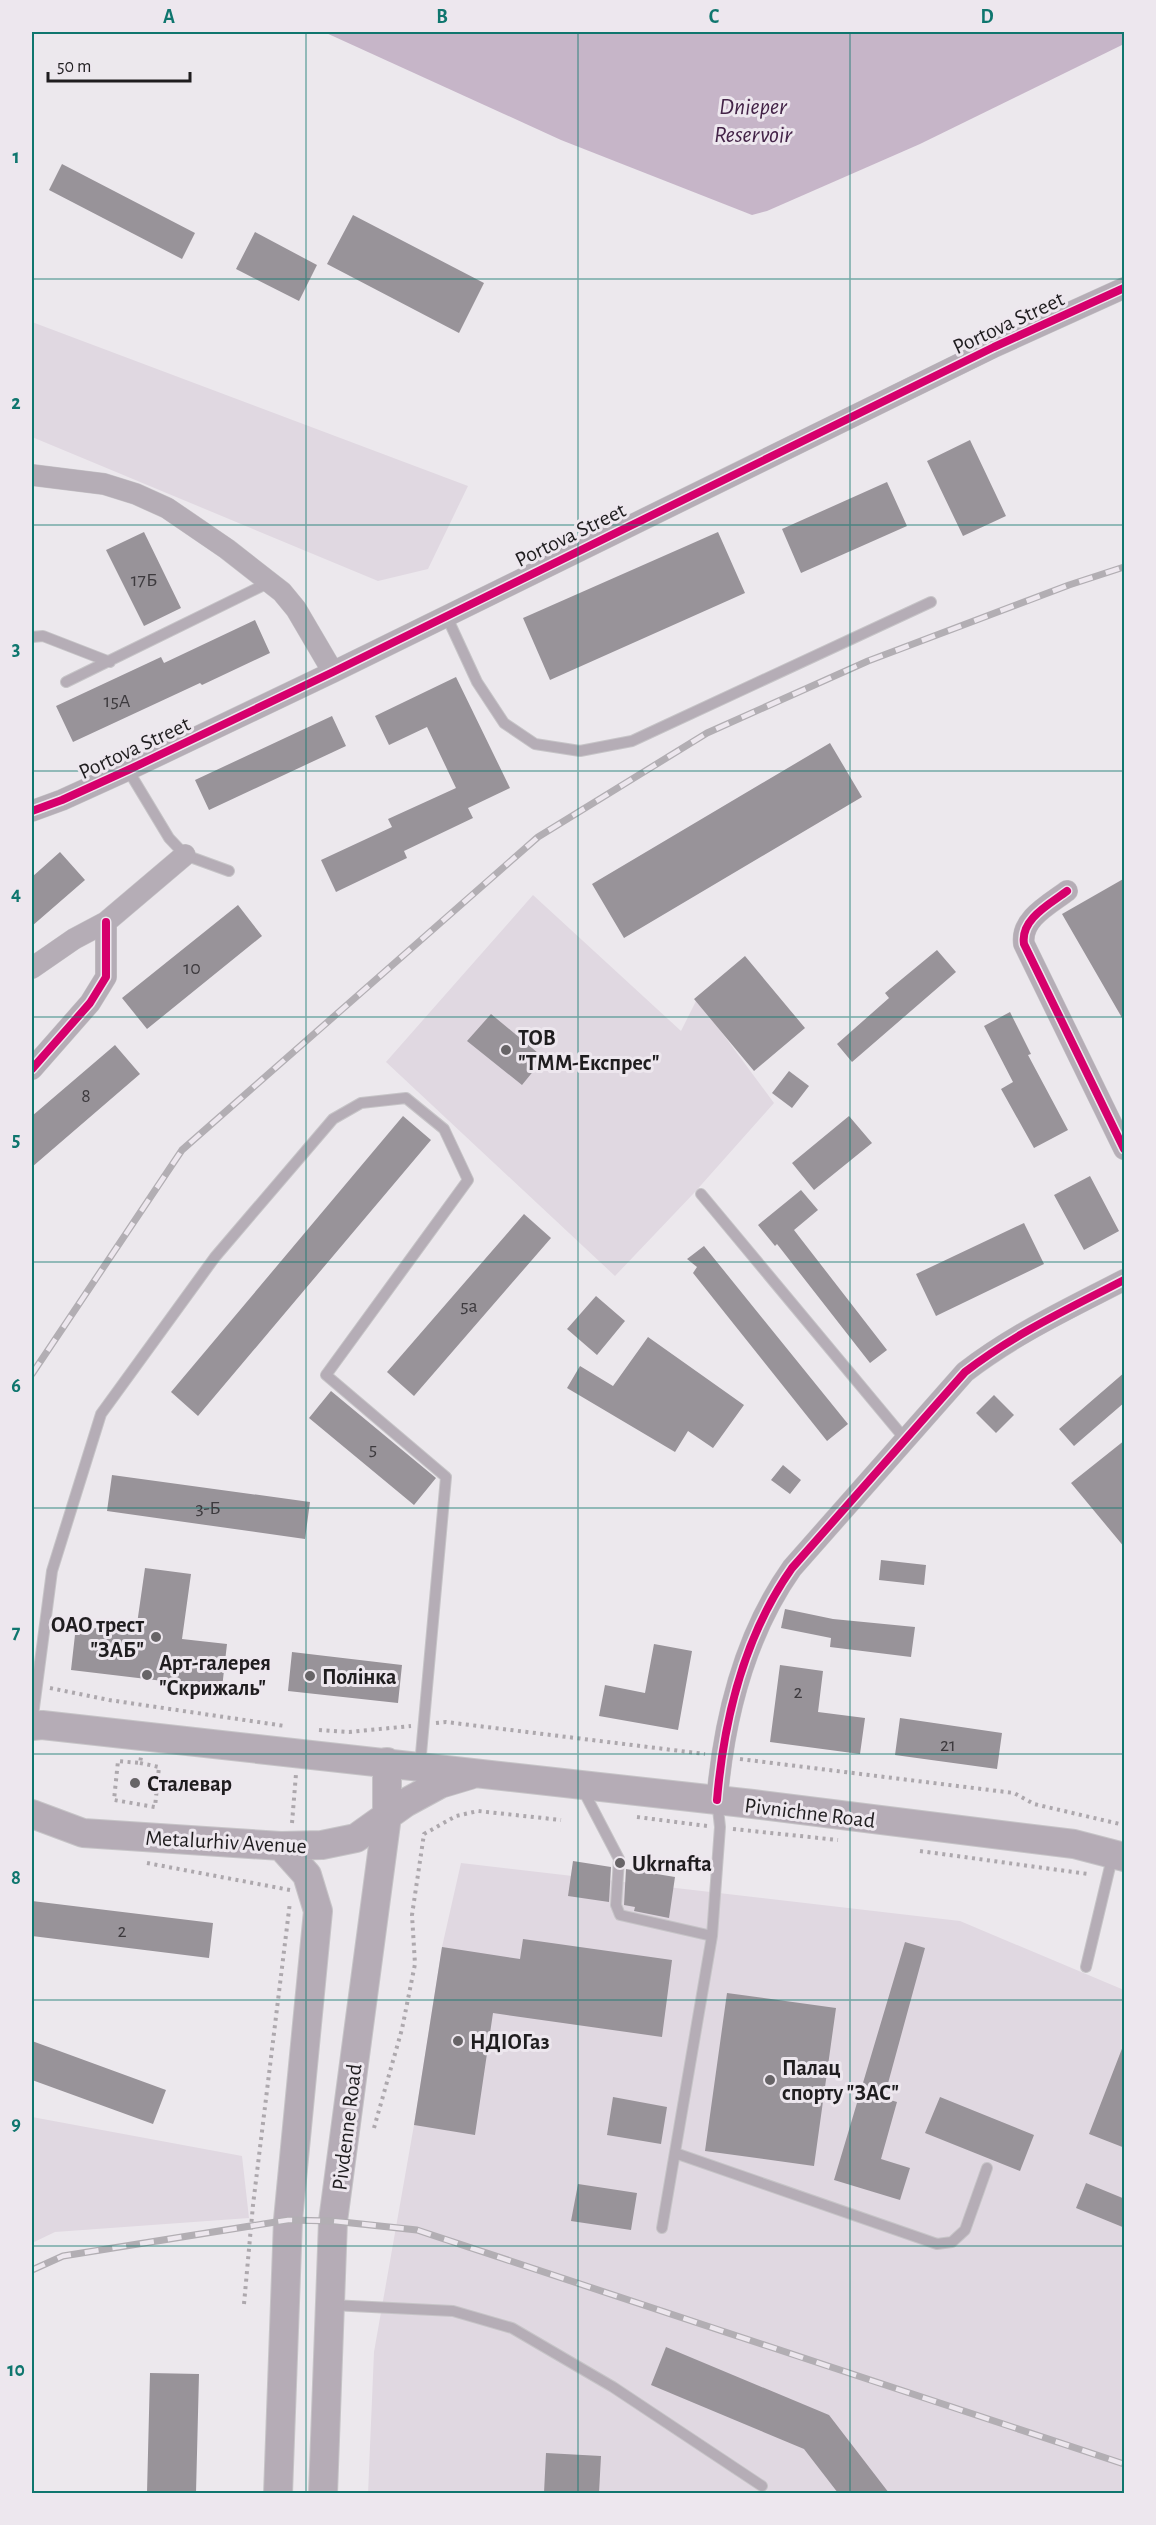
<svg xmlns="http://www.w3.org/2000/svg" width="1156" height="2525" font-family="'Alegreya Sans',sans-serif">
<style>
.built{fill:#e0d8e1}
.water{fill:#c6b5c8}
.building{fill:#989399}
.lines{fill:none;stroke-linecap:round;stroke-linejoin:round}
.service-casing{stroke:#c6c4c7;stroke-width:12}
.minor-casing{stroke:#c6c4c7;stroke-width:22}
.secondary-casing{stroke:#c6c4c7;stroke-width:30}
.path{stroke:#ada8ad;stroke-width:4;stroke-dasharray:3 4.5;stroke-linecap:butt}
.service{stroke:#b5adb6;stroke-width:10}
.minor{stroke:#b5adb6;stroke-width:21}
.secondary{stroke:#b5acb6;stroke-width:28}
.rail-casing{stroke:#b2aeb3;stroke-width:7}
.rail{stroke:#ede7ee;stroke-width:4.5;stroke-dasharray:14;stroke-linecap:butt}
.cycleway-casing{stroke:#ede7ee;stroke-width:11}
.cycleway{stroke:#d6006c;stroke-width:8}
.grid{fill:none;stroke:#0f766e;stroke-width:1.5;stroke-opacity:0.55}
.poi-dot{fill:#676467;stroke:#ede7ee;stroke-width:2}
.labels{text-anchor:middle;stroke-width:6;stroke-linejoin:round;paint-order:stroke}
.number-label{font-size:20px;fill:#3d3a3e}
.street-label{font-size:22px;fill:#1f1d1f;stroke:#ede7ee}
.poi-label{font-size:22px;font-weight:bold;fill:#1f1d1f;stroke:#ede7ee;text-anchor:start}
.water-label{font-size:24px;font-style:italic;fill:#432347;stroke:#ede7ee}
.neatline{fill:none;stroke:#0f766e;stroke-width:2}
.grid-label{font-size:20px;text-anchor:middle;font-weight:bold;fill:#0f766e}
</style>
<rect width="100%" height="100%" fill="#ece8ed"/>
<!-- built -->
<path class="built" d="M32 322 468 486 428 569 378 581 32 437Z
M533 895 681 1031 697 999 774 1103 694 1193 615 1276 386 1062Z
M461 1863 960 1921 1124 1990V2493L368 2494 374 2352 414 2125 442 1947Z
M32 2117 242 2156 249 2218 55 2232 32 2243Z"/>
<!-- water -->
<path class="water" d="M324 32H1124V44L920 144 767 211 752 215 561 140Z"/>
<!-- building -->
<path class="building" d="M62 164 195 233 182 259 49 190Z
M353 215 484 283 459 333 327 264Z
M255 232 317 265 299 301 236 269Z
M970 440 1006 516 963 536 927 461Z
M887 482 907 526 801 573 782 529Z
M144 532 181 608 144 626 106 550Z
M718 532 745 593 550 680 523 618Z
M255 620 270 653 202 685 200 683 73 742 56 706 161 657 164 663Z
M456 677 510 788 468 808 473 818 404 851 407 858 336 892 321 860 392 827 388 819 456 788 427 727 389 745 375 716Z
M332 716 346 746 209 810 195 780Z
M830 743 862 797 624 938 592 884Z
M60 852 85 880 32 926V877Z
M1125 878V1023L1062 914Z
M238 905 262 936 147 1029 122 998Z
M937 950 956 972 852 1062 837 1044 889 998 885 993Z
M745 956 805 1028 754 1071 694 999Z
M1010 1012 1031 1054 1028 1055 1068 1130 1034 1148 1001 1089 1013 1082 984 1026Z
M491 1014 544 1058 522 1085 467 1041Z
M115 1045 140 1074 32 1167V1116Z
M789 1071 809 1086 792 1108 772 1093Z
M403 1116 431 1140 198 1416 171 1392Z
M849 1116 872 1143 814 1190 792 1163Z
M1090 1176 1119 1231 1084 1250 1054 1195Z
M801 1190 818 1210 794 1230 887 1350 870 1363 777 1244 775 1246 758 1225Z
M524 1214 551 1238 414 1396 387 1372Z
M1024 1223 1044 1264 936 1316 916 1274Z
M704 1246 848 1424 827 1441 693 1273 697 1267 687 1259Z
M596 1296 625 1321 597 1355 567 1329Z
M648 1337 744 1405 713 1448 688 1431 675 1452 567 1388 580 1366 613 1386Z
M1125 1372V1402L1074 1446 1059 1429Z
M331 1391 436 1478 414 1505 309 1418Z
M994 1395 1014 1415 996 1433 976 1413Z
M1125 1440V1548L1071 1483Z
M783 1465 801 1480 790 1494 771 1480Z
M112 1475 310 1502 305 1539 107 1511Z
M881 1560 926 1565 924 1585 879 1580Z
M145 1568 191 1574 182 1639 227 1644 222 1688 71 1670 76 1626 119 1631 120 1622 137 1624Z
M785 1609 833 1619 915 1627 911 1657 830 1647 831 1638 781 1628Z
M654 1644 692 1651 678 1730 599 1716 605 1685 645 1693Z
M292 1652 402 1665 398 1703 288 1691Z
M780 1665 823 1671 818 1712 865 1718 860 1754 770 1742Z
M900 1718 1002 1733 997 1769 895 1755Z
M573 1861 611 1867 609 1902 568 1896Z
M626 1869 675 1877 669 1918 634 1911 635 1907 624 1905Z
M32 1901 213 1923 209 1958 32 1936Z
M523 1939 672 1960 662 2037 493 2013 475 2135 414 2125 442 1947 520 1959Z
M905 1942 925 1948 884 2098 897 2102 881 2159 910 2168 900 2200 834 2180Z
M727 1993 836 2008 814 2166 705 2151Z
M32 2041 166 2090 153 2124 32 2080Z
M1123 2046H1125V2148L1089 2134Z
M613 2097 667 2107 661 2144 607 2135Z
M940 2097 1034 2135 1020 2171 925 2133Z
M1086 2183 1125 2199V2228L1076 2208Z
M578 2184 637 2193 631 2230 571 2221Z
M666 2347 829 2415 889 2493H838L804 2449 651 2385Z
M150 2373 199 2374 196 2493H147Z
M546 2453 601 2456 599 2493H544Z"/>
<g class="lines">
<defs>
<path id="service" d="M446 615 477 682 504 723 535 744 580 751 632 741 931 602
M32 637 43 636 110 662
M66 682 270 582
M128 770 169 838 185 855 229 871
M701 1194 905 1439
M32 1723 52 1571 101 1414 215 1257 333 1119 361 1103 406 1098 444 1129 468 1180 326 1375 446 1477 420 1765
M583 1790 619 1859 616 1905 620 1915 712 1936
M1086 1967 1113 1854
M675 2153 937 2244 952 2242 965 2230 987 2168
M662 2228 712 1936 720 1827 717 1800
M331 2305 453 2311 512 2328 613 2387 762 2486"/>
<path id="minor" d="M32 475 104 484 136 494 167 508 227 549 282 592 296 609 333 672
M32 811 62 800 128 770 333 672 994 347 1124 288
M1067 891C1050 904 1020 919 1024 944L1124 1149
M32 968 74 939 106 922 185 855
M32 1069 90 1003 106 977V922
M717 1800C724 1717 744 1636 792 1568L965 1372C1014 1334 1070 1308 1124 1280"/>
<path id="secondary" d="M32 1726 42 1725 753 1804 1074 1844 1124 1857
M32 1814 83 1833 281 1846 322 1845 356 1838 405 1803 440 1784 470 1775
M278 2494 288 2220 318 1911 307 1875 281 1846
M323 2494 333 2221 387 1816V1762"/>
</defs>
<!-- service casing -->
<use href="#service" class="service-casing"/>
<!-- minor casing -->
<use href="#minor" class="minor-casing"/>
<!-- secondary casing -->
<use href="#secondary" class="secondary-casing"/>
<!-- path -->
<path class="path" d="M50 1688 109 1700 285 1726
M436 1723 446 1722 705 1754
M319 1730 349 1732 411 1726
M740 1759 1014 1793 1034 1804 1124 1825
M140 1763 159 1767 155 1807 114 1800 118 1761 140 1763 141 1757
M637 1817 707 1826
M292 1823 296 1774
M733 1829 838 1840
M920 1851 1088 1874
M147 1863 290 1890
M374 2128 402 2029 415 1964 412 1915 424 1834 456 1816 478 1811 561 1820
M244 2304 253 2205 290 1902"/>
<!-- service -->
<use href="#service" class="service"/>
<!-- minor -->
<use href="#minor" class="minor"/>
<!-- secondary -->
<use href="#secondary" class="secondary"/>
<defs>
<path id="rail" d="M32 1374 182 1150 538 837 707 733 868 661 1069 585 1124 567
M32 2270 63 2256 288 2220 333 2221 417 2230 1124 2464"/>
</defs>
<!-- rail casing -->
<use href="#rail" class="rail-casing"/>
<!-- rail -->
<use href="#rail" class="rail"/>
<defs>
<path id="cycleway" d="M32 811 62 800 128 770 333 672 994 347 1124 288
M1067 891C1050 904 1020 919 1024 944L1124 1149
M32 1069 90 1003 106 977V922
M717 1800C724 1717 744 1636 792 1568L965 1372C1014 1334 1070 1308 1124 1280"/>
</defs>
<!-- cycleway casing -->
<use href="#cycleway" class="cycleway-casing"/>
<!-- cycleway -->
<use href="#cycleway" class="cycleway"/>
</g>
<!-- grid -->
<path class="grid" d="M306 32V2494M578 32V2494M850 32V2494M32 279H1124M32 525H1124M32 771H1124M32 1017H1124M32 1262H1124M32 1508H1124M32 1754H1124M32 2000H1124M32 2246H1124"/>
<!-- markers -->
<g class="poi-dot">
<circle cx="506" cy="1050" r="6"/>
<circle cx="156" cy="1637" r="6"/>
<circle cx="147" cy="1675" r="6"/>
<circle cx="310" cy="1676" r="6"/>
<circle cx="135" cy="1783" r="6"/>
<circle cx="620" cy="1863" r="6"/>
<circle cx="458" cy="2041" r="6"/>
<circle cx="770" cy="2080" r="6"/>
</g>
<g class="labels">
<!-- number labels -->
<g class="number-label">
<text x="144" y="586">17Б</text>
<text x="117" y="707">15А</text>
<text x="192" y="974">10</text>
<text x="86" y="1102">8</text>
<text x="469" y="1312">5а</text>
<text x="373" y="1455">5</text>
<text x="208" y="1514">3-Б</text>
<text x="798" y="1698">2</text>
<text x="948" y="1751">21</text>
<text x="122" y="1937">2</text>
</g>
<!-- street labels -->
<g class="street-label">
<text transform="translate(1008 322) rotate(-25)" y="8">Portova Street</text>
<text transform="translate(570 534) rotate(-26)" y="8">Portova Street</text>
<text transform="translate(134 747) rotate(-25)" y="8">Portova Street</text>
<text transform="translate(810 1812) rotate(7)" y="8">Pivnichne Road</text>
<text transform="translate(226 1841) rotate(3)" y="8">Metalurhiv Avenue</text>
<text transform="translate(346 2127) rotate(-83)" y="8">Pivdenne Road</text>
</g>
<!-- poi labels -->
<g class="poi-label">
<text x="518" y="1045">ТОВ<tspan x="518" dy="25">"ТММ-Експрес"</tspan></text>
<text x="144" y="1632" text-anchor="end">ОАО трест<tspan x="144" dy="25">"ЗАБ"</tspan></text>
<text x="159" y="1670">Арт-галерея<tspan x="159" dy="25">"Скрижаль"</tspan></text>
<text x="322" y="1684">Полінка</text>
<text x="147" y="1791">Сталевар</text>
<text x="632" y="1871">Ukrnafta</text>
<text x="470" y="2049">НДІОГаз</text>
<text x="782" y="2075">Палац<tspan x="782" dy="25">спорту "ЗАС"</tspan></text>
</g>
<!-- water labels -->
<g class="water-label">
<text x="753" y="114">Dnieper<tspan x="753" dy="28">Reservoir</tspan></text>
</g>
</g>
<!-- border -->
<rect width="1156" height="2525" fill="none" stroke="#ede7ee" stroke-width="66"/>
<!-- scale -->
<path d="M48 72v9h142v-9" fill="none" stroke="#1f1d1f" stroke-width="3"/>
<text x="57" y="72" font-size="18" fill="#1f1d1f" stroke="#ede7ee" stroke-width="4.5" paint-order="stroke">50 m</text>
<rect x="33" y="33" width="1090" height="2459" class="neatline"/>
<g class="grid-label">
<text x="169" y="23">A</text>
<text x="442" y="23">B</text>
<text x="714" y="23">C</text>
<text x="987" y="23">D</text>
<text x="16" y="163">1</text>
<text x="16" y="409">2</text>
<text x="16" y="655">3</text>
<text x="16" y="900">4</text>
<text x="16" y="1146">5</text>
<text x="16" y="1392">6</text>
<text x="16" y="1638">7</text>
<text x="16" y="1884">8</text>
<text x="16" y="2130">9</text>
<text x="16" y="2376">10</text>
</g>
</svg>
